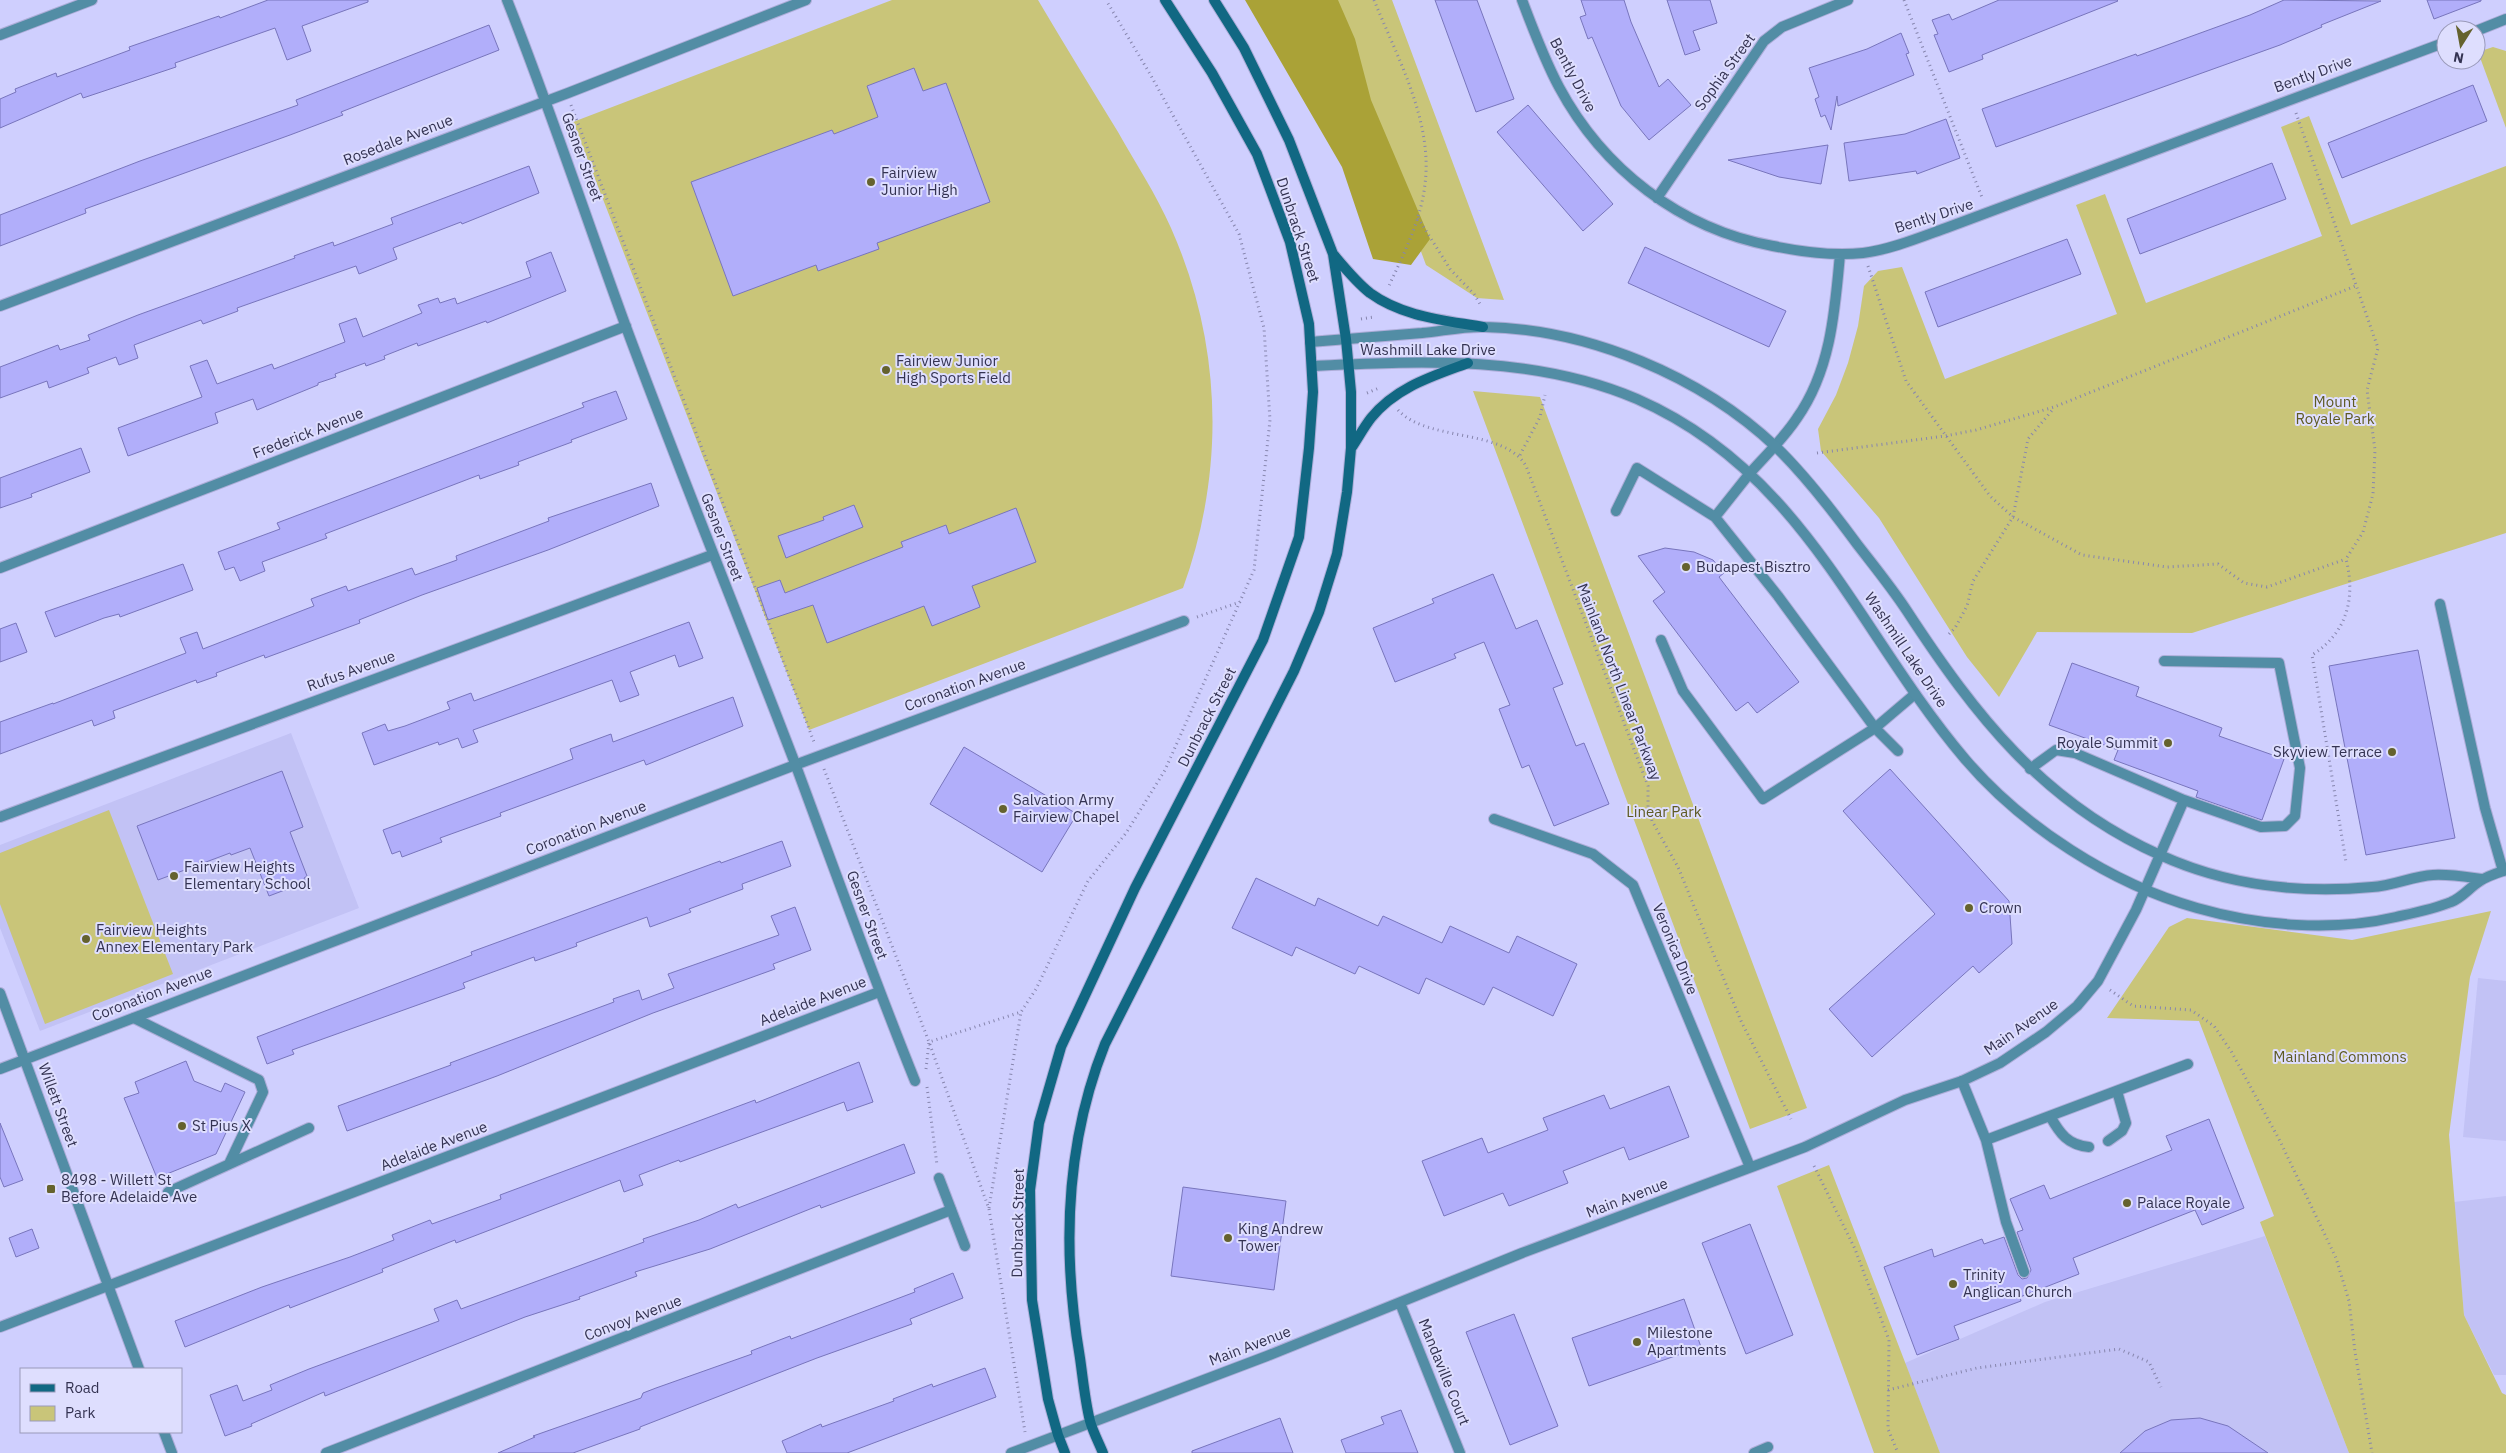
<svg xmlns="http://www.w3.org/2000/svg" width="2506" height="1453" font-family="'IBM Plex Sans',sans-serif">
<style>
.built{fill:#c2c2f5}
.green{fill:#c9c579}
.forest{fill:#aaa237}
.building{fill:#b1aefa;stroke:#7875bc}
.lines{fill:none;stroke-linecap:round;stroke-linejoin:round}
.service-casing{stroke:#adadd8;stroke-width:12}
.minor-casing{stroke:#adadd8;stroke-width:12}
.tertiary-casing{stroke:#adadd8;stroke-width:12}
.secondary-casing{stroke:#adadd8;stroke-width:12}
.path{stroke:#8786ae;stroke-width:3;stroke-dasharray:1 4;stroke-linecap:butt}
.service{stroke:#528da5;stroke-width:10}
.minor{stroke:#528da5;stroke-width:10}
.tertiary{stroke:#528da5;stroke-width:10}
.secondary{stroke:#116883;stroke-width:10}
.poi-dot{fill:#65622e;stroke:#dedefe;stroke-width:2}
.labels{text-anchor:middle;stroke-width:4;stroke-linejoin:round;paint-order:stroke}
.street-label{font-size:15px;fill:#343352;stroke:#dedefe}
.poi-label{font-size:15px;fill:#343352;stroke:#dedefe;text-anchor:start}
.park-label{font-size:15px;fill:#5e5a23;stroke:#dedefe}
</style>
<rect width="100%" height="100%" fill="#cfcffe"/>
<!-- built -->
<path class="built" d="M291 733 359 908 40 1031 0 928V845Z
M2478 978 2506 981V1141L2463 1137Z
M2506 1196V1375H2494L2464 1315 2454 1202Z
M2265 1236 2349 1453H1940L1905 1363 2045 1302Z"/>
<!-- green -->
<path class="green" d="M892 0H1038C1064 44 1091 88 1118 132 1136 164 1156 194 1171 228 1222 343 1226 469 1183 588L809 730 573 122Z
M1328 0H1392L1504 300 1477 298 1426 265Z
M2493 47 2506 51V128L2478 52Z
M2309 116 2351 225 2506 166V533L2192 633 2037 632 1999 697 1967 657 1879 518 1821 451 1818 429 1836 395 1848 363 1858 326 1864 286 1878 271 1902 267 1945 379 2117 314 2076 205 2105 194 2146 303 2322 236 2281 127Z
M1473 391 1540 397 1807 1108 1750 1129Z
M109 810 173 974 45 1024 0 904V853Z
M2491 911 2470 977 2449 1135 2464 1315 2502 1393 2506 1395V1453H2349L2260 1222 2274 1216 2199 1021 2107 1018 2169 927 2187 918 2352 940Z
M1829 1165 1940 1453H1874L1777 1186Z"/>
<!-- forest -->
<path class="forest" d="M1245 0H1338L1355 39 1371 100 1430 239 1411 265 1373 259 1342 167Z"/>
<!-- building -->
<path class="building" d="M268 0H368V2L302 26 311 51 287 60 275 28 175 63 176 67 83 98 81 93 0 128V99L16 92 15 89 56 73 57 77 130 50 129 47 219 16 220 18Z
M1435 0H1477L1514 99 1476 112Z
M1581 0H1624L1631 22 1659 87 1668 79 1691 105 1649 140 1621 106 1592 37 1588 39 1580 17 1586 15Z
M1667 0H1710L1717 23 1693 31 1700 50 1685 55Z
M1999 0H2117L2118 1 1982 55 1983 59 1949 72 1934 35 1938 34 1932 20 1949 14 1952 20Z
M2284 0 2381 1 2321 25 2322 27 2280 45 1996 147 1982 109 2136 54 2137 56 2250 15Z
M2427 0H2481V1L2434 19Z
M489 25 499 50 341 112 343 115 290 135 85 209 86 213 0 246V215L140 161 298 105 296 100Z
M1901 33 1909 53 1906 54 1914 75 1838 106 1837 96 1831 130 1825 115 1821 117 1815 99 1819 97 1809 68 1867 49Z
M914 68 923 91 946 83 990 202 877 243 879 249 818 271 816 265 733 296 691 182 832 130 834 134 878 117 867 86Z
M2473 85 2487 121 2342 178 2328 143Z
M1528 105 1613 204 1583 231 1497 132Z
M1946 119 1960 158 1917 174 1916 171 1849 181 1844 143 1905 134Z
M1828 145 1821 184 1779 177 1728 160Z
M2272 163 2286 199 2140 254 2127 219Z
M529 166 539 193 462 224 461 222 393 248 397 259 359 274 356 266 237 308 238 311 203 324 201 320 134 345 138 358 119 365 116 357 87 368 89 373 49 388 47 381 0 398V367L58 345 60 350 90 340 88 335 138 315 295 258 294 256 333 242 334 246 393 224 391 218Z
M2067 239 2081 274 1938 327 1925 292Z
M1645 247 1786 311 1769 347 1628 283Z
M551 252 566 291 487 323 486 321 418 346 417 343 384 356 385 359 366 366 365 363 335 374 336 377 318 383V385L257 410 253 399 215 413 218 423 128 456 118 428 202 397 190 366 207 360 217 384 272 364 274 369 345 342 339 324 356 318 363 337 422 313 418 305 438 298 440 303 455 298 457 304 531 277 526 262Z
M616 391 627 419 571 440 572 442 518 462 519 465 480 479 479 475 325 534 327 538 262 562 265 571 240 581 234 567 225 570 218 552 280 529 277 523 584 407 582 403Z
M81 448 90 472 31 494 32 497 0 508V478Z
M651 483 659 506 548 550 422 595 359 620 360 623 265 658 264 655 216 673 217 676 197 683 196 680 113 711 115 718 94 726 92 720 0 754V722L53 703V704L186 653 180 638 197 632 203 649 314 606 311 599 346 586 348 591 412 568 415 575 457 560 456 556 549 521 548 518Z
M854 505 863 527 786 558 778 536 824 520 823 517Z
M1016 508 1036 562 972 586 980 607 932 626 924 606 827 643 813 605 768 620 757 588 780 580 785 593 903 547 901 542 946 525 949 534Z
M1665 548 1694 552 1713 560 1724 573 1719 577 1799 682 1757 713 1748 702 1736 711 1653 601 1665 592 1638 556Z
M183 564 193 590 120 617 119 614 104 618 55 637 45 612Z
M1493 574 1516 629 1537 620 1563 684 1553 688 1576 746 1584 743 1609 804 1554 826 1529 765 1522 768 1499 709 1510 705 1484 642 1454 654 1456 658 1395 682 1373 628 1434 603 1432 599Z
M689 622 703 658 679 667 675 655 630 672 639 695 620 702 612 680 473 730 478 742 462 748 458 738 439 745 438 742 374 765 362 733 385 724 388 731 405 726 450 709 447 702 471 693 474 701Z
M16 623 27 652 0 662V629Z
M2418 650 2455 838 2366 855 2329 666Z
M2072 663 2139 687 2136 696 2222 728 2219 736 2284 759 2262 820 2196 797 2198 791 2114 760 2118 750 2049 725Z
M733 697 743 726 646 765 644 760 500 813 501 816 440 838 442 842 402 857 400 851 392 854 383 830 573 759 570 749 611 734 613 742Z
M964 747 1077 814 1042 872 930 804Z
M1890 769 2009 901 2012 944 1979 973 1973 966 1872 1057 1829 1009 1935 914 1843 811Z
M282 771 303 827 290 832 307 876 304 878 306 882 269 896 250 848 231 855 230 853 158 880 137 826Z
M782 841 791 866 742 884 743 889 689 909 691 912 650 927 647 917 576 943 577 946 535 961 534 957 463 983 465 988 292 1050 294 1054 267 1064 257 1037 472 955 471 952 720 861 721 863Z
M1256 878 1315 906 1318 898 1378 926 1383 916 1442 943 1450 926 1509 953 1517 936 1577 964 1553 1016 1493 987 1484 1005 1426 978 1419 994 1359 966 1355 974 1296 947 1292 956 1232 928Z
M795 907 811 950 773 964 775 969 653 1013 497 1076 347 1131 338 1106 451 1065 450 1063 614 1002 613 999 639 990 642 1000 674 988 668 974 779 935 771 916Z
M186 1061 194 1081 221 1092 225 1083 245 1092 216 1154 157 1178 124 1098 139 1093 135 1082Z
M859 1062 873 1102 847 1111 844 1102 680 1162 679 1160 639 1175 643 1185 624 1192 620 1180 456 1243 455 1240 382 1269 383 1272 290 1308 289 1305 185 1347 175 1321 262 1287 350 1257 394 1240 392 1235 430 1220 432 1224 501 1199 500 1195 755 1100 756 1103Z
M1669 1086 1689 1137 1629 1160 1624 1147 1563 1171 1568 1183 1509 1206 1503 1193 1444 1216 1422 1161 1482 1138 1488 1153 1548 1130 1543 1118 1604 1095 1610 1109Z
M2209 1119 2244 1208 2202 1225 2195 1210 2073 1258 2079 1274 2020 1297 2021 1301 1954 1326 1959 1339 1917 1355 1884 1267 1932 1249 1934 1257 1982 1239 1984 1244 2004 1237 2018 1275 2022 1279 2027 1278 2031 1270 2017 1232 2023 1230 2010 1199 2044 1185 2050 1199 2172 1150 2166 1136Z
M0 1123 23 1180 4 1187 0 1177Z
M904 1144 915 1173 821 1208 820 1205 710 1249 635 1272 637 1276 579 1297 580 1299 525 1317 325 1396 324 1392 251 1424 252 1426 225 1436 210 1395 237 1385 243 1401 272 1390 270 1385 309 1369 439 1321 434 1309 457 1300 461 1309 644 1242 643 1239 699 1220 736 1204 738 1208Z
M1183 1187 1286 1201 1274 1290 1171 1276Z
M1750 1224 1793 1335 1746 1354 1702 1243Z
M32 1229 39 1248 16 1257 9 1238Z
M953 1273 963 1298 910 1319 912 1324 817 1358 640 1427V1429L573 1453H498L535 1437 533 1436 641 1398 643 1393 656 1388 752 1354 751 1351 790 1336 791 1339 915 1292 914 1289Z
M1684 1299 1701 1347 1589 1386 1572 1338Z
M1514 1314 1558 1426 1510 1445 1466 1332Z
M985 1368 996 1397 847 1453H787L782 1441 821 1424 822 1427 894 1401 893 1399 932 1384 933 1387Z
M1401 1410 1418 1453H1346L1341 1440 1384 1424 1381 1417Z
M1280 1418 1293 1453H1192V1451Z
M2200 1418 2228 1426 2268 1453H2120L2145 1431 2171 1420Z"/>
<g class="lines">
<defs>
<path id="service" d="M1750 473 1715 517 1778 596 1875 728 1915 694
M1616 511 1637 468 1715 517
M2440 604 2485 808 2503 871
M1661 640 1683 691 1763 799 1875 728 1898 751
M795 765 1184 621
M2030 769 2056 750 2075 753 2184 800 2261 827 2285 826 2295 816 2300 768 2279 663 2164 661
M2160 855 2184 800
M134 1018 259 1080 263 1092 229 1164
M1962 1081 1986 1140 2006 1222 2024 1272
M2050 1116C2060 1134 2068 1145 2089 1147
M1986 1140 2188 1064
M2108 1141 2122 1131 2126 1123 2117 1091
M939 1178 965 1246
M168 1192 309 1128
M1754 1453 1768 1447"/>
<path id="minor" d="M507 0C550 108 586 218 626 327 681 475 740 620 796 766 835 871 873 977 915 1081
M1522 0C1533 29 1544 59 1559 87 1603 169 1680 229 1773 246 1802 252 1833 256 1863 253 1889 250 1921 237 1946 228L2446 42
M2476 31 2506 19
M0 35 92 0
M1657 198 1764 41 1782 27 1848 0
M0 306 568 93 806 0
M1750 473C1766 455 1784 438 1797 418 1831 370 1835 310 1840 254
M0 568 626 326
M0 817 712 555
M1494 819 1593 854 1633 885 1750 1167
M0 993 139 1369
M0 1069 795 765
M1400 1303 1460 1453
M0 1327 879 992
M164 1432 172 1453
M326 1453 951 1210"/>
<path id="tertiary" d="M1310 342C1348 339 1385 336 1422 333 1443 331 1464 326 1485 327 1588 329 1701 376 1776 447 1806 476 1832 510 1857 544 1874 566 1892 588 1907 611 1975 715 2043 803 2160 855 2226 885 2300 894 2372 887 2393 886 2413 876 2433 875 2449 874 2467 877 2482 879
M1312 366C1422 361 1534 355 1637 399 1804 472 1856 630 1965 759 2023 827 2112 884 2197 908 2260 926 2332 932 2396 917 2414 913 2434 909 2451 902 2462 898 2470 887 2480 881 2487 876 2497 873 2506 870
M1011 1453 1267 1356 1522 1253 1805 1147 1905 1100 1962 1081 2000 1063 2046 1032 2077 1006 2098 981 2136 910 2160 855"/>
<path id="secondary" d="M1333 254C1344 267 1356 282 1370 293 1403 317 1444 320 1483 327
M1352 447C1358 438 1364 427 1371 418 1396 387 1433 376 1468 363
M1065 1453 1058 1435 1048 1399 1032 1300 1030 1190 1039 1123 1061 1047 1135 888 1263 640 1299 537 1309 448 1313 392 1309 324 1290 242 1257 154 1212 73 1165 0
M1103 1453C1099 1443 1093 1432 1090 1421 1085 1401 1083 1379 1080 1358 1062 1252 1065 1144 1105 1044L1294 671 1319 612 1337 554 1347 492 1351 448V392L1346 339 1333 254 1289 140 1244 48 1214 0"/>
</defs>
<!-- service casing -->
<use href="#service" class="service-casing"/>
<!-- minor casing -->
<use href="#minor" class="minor-casing"/>
<!-- tertiary casing -->
<use href="#tertiary" class="tertiary-casing"/>
<!-- secondary casing -->
<use href="#secondary" class="secondary-casing"/>
<!-- path -->
<path class="path" d="M1374 0C1397 57 1433 121 1425 184 1421 221 1403 255 1388 288
M1904 0 1983 200
M571 105 814 742
M2296 113 2378 348 2367 390 2375 450 2373 494 2363 532 2346 559C2356 598 2347 633 2312 655L2346 862
M1418 218 1450 269 1474 294 1480 304
M1868 266 1906 381 1990 496 2013 517 2082 555 2167 567 2218 564 2244 583 2267 587 2346 559
M1361 319 1374 317
M1367 393 1379 388
M1398 410C1427 442 1504 428 1526 466L1648 786V809L1652 821 1678 867 1741 1021 1791 1119
M1817 453 1945 436 1976 430 2054 407 2358 285
M1520 455 1540 417 1545 395
M1197 617 1240 602
M1949 634 1955 628 1967 606 1973 581 2013 517 2028 439 2054 408
M824 769 929 1042 989 1209 1025 1432
M2110 990 2133 1006 2191 1010 2214 1026 2231 1051 2280 1141 2336 1258 2349 1301 2355 1352 2372 1453
M926 1069 929 1042 1021 1012 1036 989 1088 881 1126 833 1165 770 1254 570 1270 420 1264 328 1239 234 1150 74 1106 0
M927 1087 937 1165
M1814 1166 1855 1249 1889 1340 1888 1429 1898 1453
M989 1208 1021 1012
M1888 1390 1977 1368 2119 1349 2149 1362 2161 1387"/>
<!-- service -->
<use href="#service" class="service"/>
<!-- minor -->
<use href="#minor" class="minor"/>
<!-- tertiary -->
<use href="#tertiary" class="tertiary"/>
<!-- secondary -->
<use href="#secondary" class="secondary"/>
</g>
<!-- markers -->
<g class="poi-dot">
<circle cx="871" cy="182" r="5"/>
<circle cx="886" cy="370" r="5"/>
<circle cx="1686" cy="567" r="5"/>
<circle cx="2168" cy="743" r="5"/>
<circle cx="2392" cy="752" r="5"/>
<circle cx="1003" cy="809" r="5"/>
<circle cx="174" cy="876" r="5"/>
<circle cx="1969" cy="908" r="5"/>
<circle cx="86" cy="939" r="5"/>
<circle cx="182" cy="1126" r="5"/>
<rect x="46" y="1184" width="10" height="10" rx="2.5"/>
<circle cx="2127" cy="1203" r="5"/>
<circle cx="1228" cy="1238" r="5"/>
<circle cx="1953" cy="1284" r="5"/>
<circle cx="1637" cy="1342" r="5"/>
</g>
<g class="labels">
<!-- street labels -->
<g class="street-label">
<text transform="translate(1725 72) rotate(-54)" y="5">Sophia Street</text>
<text transform="translate(2313 74) rotate(-20)" y="5">Bently Drive</text>
<text transform="translate(1573 75) rotate(62)" y="5">Bently Drive</text>
<text transform="translate(398 140) rotate(-21)" y="5">Rosedale Avenue</text>
<text transform="translate(582 157) rotate(70)" y="5">Gesner Street</text>
<text transform="translate(1934 216) rotate(-18)" y="5">Bently Drive</text>
<text transform="translate(1298 230) rotate(72)" y="5">Dunbrack Street</text>
<text x="1428" y="355">Washmill Lake Drive</text>
<text transform="translate(308 433) rotate(-21)" y="5">Frederick Avenue</text>
<text transform="translate(722 537) rotate(69)" y="5">Gesner Street</text>
<text transform="translate(1906 650) rotate(56)" y="5">Washmill Lake Drive</text>
<text transform="translate(351 671) rotate(-20)" y="5">Rufus Avenue</text>
<text transform="translate(1619 682) rotate(69)" y="5">Mainland North Linear Parkway</text>
<text transform="translate(965 685) rotate(-20)" y="5">Coronation Avenue</text>
<text transform="translate(1207 717) rotate(-63)" y="5">Dunbrack Street</text>
<text transform="translate(586 828) rotate(-21)" y="5">Coronation Avenue</text>
<text transform="translate(867 915) rotate(70)" y="5">Gesner Street</text>
<text transform="translate(1675 949) rotate(68)" y="5">Veronica Drive</text>
<text transform="translate(152 994) rotate(-21)" y="5">Coronation Avenue</text>
<text transform="translate(813 1001) rotate(-21)" y="5">Adelaide Avenue</text>
<text transform="translate(2021 1027) rotate(-35)" y="5">Main Avenue</text>
<text transform="translate(58 1105) rotate(70)" y="5">Willett Street</text>
<text transform="translate(434 1146) rotate(-21)" y="5">Adelaide Avenue</text>
<text transform="translate(1627 1198) rotate(-21)" y="5">Main Avenue</text>
<text transform="translate(1018 1223) rotate(-89)" y="5">Dunbrack Street</text>
<text transform="translate(633 1318) rotate(-21)" y="5">Convoy Avenue</text>
<text transform="translate(1250 1346) rotate(-21)" y="5">Main Avenue</text>
<text transform="translate(1444 1372) rotate(68)" y="5">Mandaville Court</text>
</g>
<!-- poi labels -->
<g class="poi-label">
<text x="881" y="178">Fairview<tspan x="881" dy="17">Junior High</tspan></text>
<text x="896" y="366">Fairview Junior<tspan x="896" dy="17">High Sports Field</tspan></text>
<text x="1696" y="572">Budapest Bisztro</text>
<text x="2158" y="748" text-anchor="end">Royale Summit</text>
<text x="2382" y="757" text-anchor="end">Skyview Terrace</text>
<text x="1013" y="805">Salvation Army<tspan x="1013" dy="17">Fairview Chapel</tspan></text>
<text x="184" y="872">Fairview Heights<tspan x="184" dy="17">Elementary School</tspan></text>
<text x="1979" y="913">Crown</text>
<text x="96" y="935">Fairview Heights<tspan x="96" dy="17">Annex Elementary Park</tspan></text>
<text x="192" y="1131">St Pius X</text>
<text x="61" y="1185">8498 - Willett St<tspan x="61" dy="17">Before Adelaide Ave</tspan></text>
<text x="2137" y="1208">Palace Royale</text>
<text x="1238" y="1234">King Andrew<tspan x="1238" dy="17">Tower</tspan></text>
<text x="1963" y="1280">Trinity<tspan x="1963" dy="17">Anglican Church</tspan></text>
<text x="1647" y="1338">Milestone<tspan x="1647" dy="17">Apartments</tspan></text>
</g>
<!-- park labels -->
<g class="park-label">
<text x="2335" y="407">Mount<tspan x="2335" dy="17">Royale Park</tspan></text>
<text x="1664" y="817">Linear Park</text>
<text x="2340" y="1062">Mainland Commons</text>
</g>
</g>
<!-- legend -->
<rect x="20" y="1368" width="162" height="65" fill="#dedefe" stroke="#9a9ab9"/>
<rect x="30" y="1384" width="25" height="8" fill="#116883" stroke="#9a9ab9"/>
<text x="65" y="1393" font-size="15" fill="#343352">Road</text>
<rect x="30" y="1406" width="25" height="15" fill="#c9c579" stroke="#9a9ab9"/>
<text x="65" y="1418" font-size="15" fill="#343352">Park</text>
<!-- north arrow -->
<g transform="translate(2461 45) rotate(191)"><circle r="24" fill="#dedefe" stroke="#9a9ab9"/>
<path d="M0-4L9 19L0 12L-9 19Z" fill="#65622e"/>
<text y="-8" font-size="14" font-weight="bold" text-anchor="middle" fill="#343352">N</text>
</g>
</svg>
